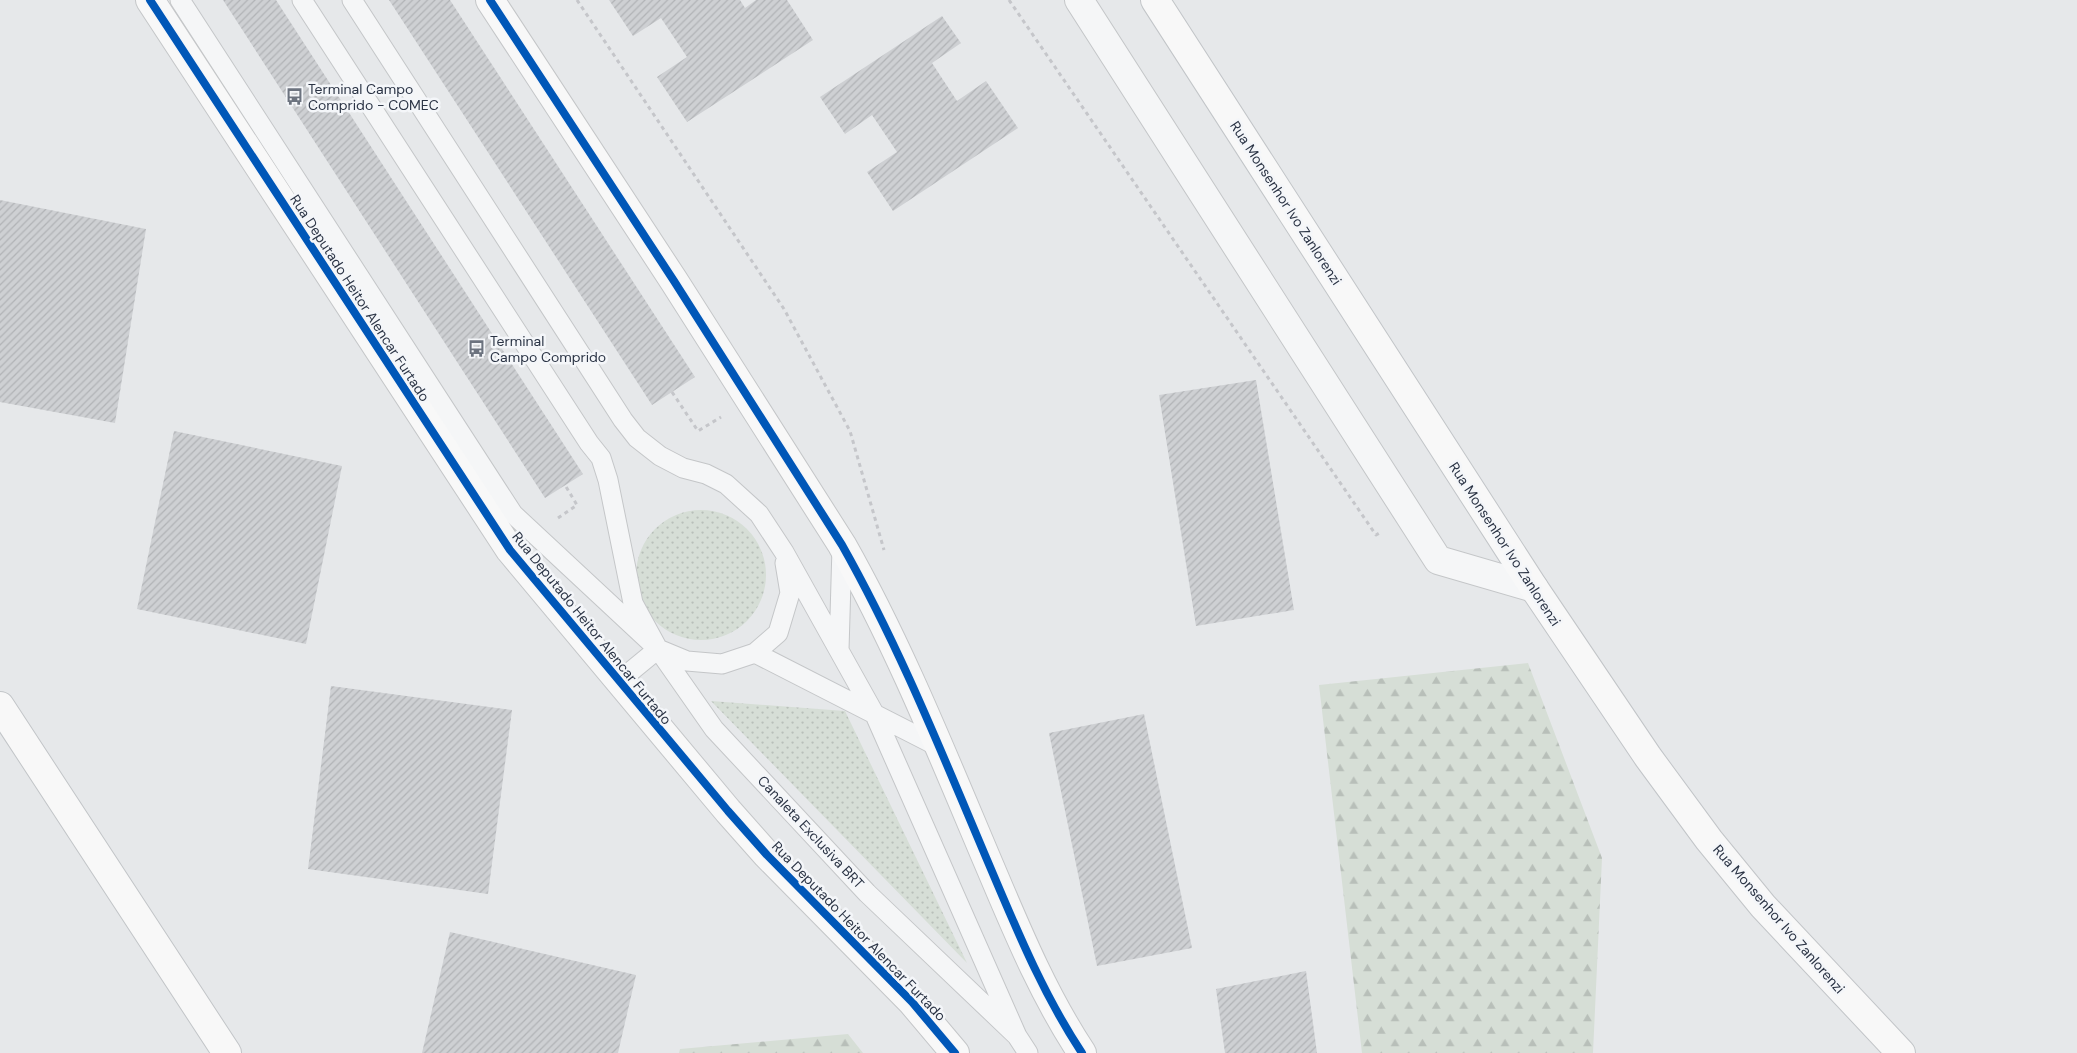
<svg xmlns="http://www.w3.org/2000/svg" width="2077" height="1053" font-family="'DM Sans',sans-serif">
<style>
.grass{fill:url(#grass-dots)}
.forest{fill:url(#forest-firs)}
.building{fill:url(#building-hatch)}
.lines{fill:none;stroke-linecap:round;stroke-linejoin:round}
.lane-casing{stroke:#c4c6c8;stroke-width:21}
.street-casing{stroke:#c4c6c8;stroke-width:30}
.secondary-casing{stroke:#c4c6c8;stroke-width:30}
.primary-casing{stroke:#c2c5c8;stroke-width:30}
.path{stroke:#c5c6ca;stroke-width:3;stroke-dasharray:4 4;stroke-linecap:butt}
.lane{stroke:#f5f6f7;stroke-width:19}
.street{stroke:#f5f6f7;stroke-width:28}
.secondary{stroke:#f8f8f8;stroke-width:28}
.primary{stroke:#f8f8f8;stroke-width:28}
.cycleway-casing{stroke:#f4f6f9;stroke-width:11}
.cycleway{stroke:#0057b8;stroke-width:8}
.labels{text-anchor:middle;stroke-width:5;stroke-linejoin:round;paint-order:stroke}
.poi-label{font-size:14px;fill:#2b3445;stroke:#f4f6f9;text-anchor:start}
.street-label{font-size:14px;fill:#2b3445;stroke:#f4f6f9}
</style>
<defs>
<pattern id="grass-dots" width="8" height="8" patternUnits="userSpaceOnUse" patternTransform="scale(1.25)"><rect width="8" height="8" fill="#d6ded6"/><path d="M2 2h.1M6 6h.1" fill="none" stroke="#b8bfb9" stroke-width="1.8" stroke-linecap="round"/></pattern>
<pattern id="forest-firs" width="22" height="20" patternUnits="userSpaceOnUse" patternTransform="scale(1.25)"><rect width="22" height="20" fill="#d6ded6"/><path d="M5 1l3.5 6h-7zM16 11l3.5 6h-7z" fill="#b8bfb9"/></pattern>
<pattern id="building-hatch" width="6" height="6" patternUnits="userSpaceOnUse" patternTransform="scale(1.25)"><rect width="6" height="6" fill="#ced0d3"/><path d="M-1 1l2-2M0 6l6-6M5 7l2-2" fill="none" stroke="#b1b3b6"/></pattern>
</defs>
<rect width="100%" height="100%" fill="#e6e8ea"/>
<!-- grass -->
<path class="grass" d="M636 575a65 65 0 1 1 130 0a65 65 0 1 1-130 0Z
M711 701 845 711 967 963Z"/>
<!-- forest -->
<path class="forest" d="M1528 663 1602 858 1593 1053H1362L1319 685Z
M848 1034 863 1053H679L680 1049Z"/>
<!-- building -->
<path class="building" d="M223 0H276L583 474 545 498Z
M389 0H450L695 377 652 405Z
M609 0H740L745 8 756 0H787L813 40 687 122 657 77 687 57 661 18 633 36Z
M942 16 961 43 932 63 957 101 986 81 1018 128 893 211 867 172 897 152 872 115 845 134 820 97Z
M0 200 146 229 115 423 0 402Z
M1256 380 1294 610 1196 626 1159 395Z
M174 431 342 466 306 644 137 609Z
M331 686 512 710 488 894 308 869Z
M1144 714 1192 948 1097 966 1049 733Z
M450 932 636 975 618 1053H422Z
M1306 971 1317 1053H1225L1216 989Z"/>
<g class="lines">
<defs>
<path id="lane" d="M180 0 513 514 658 649 687 661 722 664 755 653 778 633 790 593 785 563
M302 0 589 443 601 458 608 480 633 603 658 649 714 729 867 893 1017 1036
M352 0 623 420 637 438 660 456 683 468 706 474 726 484 759 514 784 552 875 715 1017 1036 1028 1053
M839 650 842 547
M755 653 939 747
M619 681 658 649"/>
<path id="street" d="M1079 0 1438 560 1534 588"/>
<path id="secondary" d="M150 0 510 550 728 811 767 855 912 1002 955 1053
M490 0 674 281 842 545C898 644 941 751 985 855 1014 923 1041 991 1082 1053"/>
<path id="primary" d="M1155 0 1534 588 1648 757 1709 840 1763 906 1901 1053
M0 706 227 1053"/>
</defs>
<!-- lane casing -->
<use href="#lane" class="lane-casing"/>
<!-- street casing -->
<use href="#street" class="street-casing"/>
<!-- secondary casing -->
<use href="#secondary" class="secondary-casing"/>
<!-- primary casing -->
<use href="#primary" class="primary-casing"/>
<!-- path -->
<path class="path" d="M577 0 784 309 850 431 884 550
M1009 0 1376 535 1381 532
M672 392 698 431 721 417
M558 518 577 505 565 485"/>
<!-- lane -->
<use href="#lane" class="lane"/>
<!-- street -->
<use href="#street" class="street"/>
<!-- secondary -->
<use href="#secondary" class="secondary"/>
<!-- primary -->
<use href="#primary" class="primary"/>
<defs>
<path id="cycleway" d="M150 0 510 550 728 811 767 855 912 1002 955 1053
M490 0 674 281 842 545C898 644 941 751 985 855 1014 923 1041 991 1082 1053"/>
</defs>
<!-- cycleway casing -->
<use href="#cycleway" class="cycleway-casing"/>
<!-- cycleway -->
<use href="#cycleway" class="cycleway"/>
</g>
<!-- icons -->
<defs>
<symbol id="bus-bare" viewBox="-9 -9 18 18"><path d="M-5-6H5V4H4V6H2V4H-2V6H-4V4H-5ZM-3.5-4V0h7V-4ZM-3.5 1.2v1.5H-2V1.2ZM2 1.2v1.5H3.5V1.2Z" fill="#6c737f" stroke="#f4f6f9" stroke-width="2.5" paint-order="stroke"/></symbol>
</defs>
<g fill-rule="evenodd">
<use href="#bus-bare" x="282" y="84" width="25" height="25"/>
<use href="#bus-bare" x="464" y="336" width="25" height="25"/>
</g>
<g class="labels">
<!-- poi labels -->
<g class="poi-label">
<text x="308" y="94">Terminal Campo<tspan x="308" dy="16">Comprido - COMEC</tspan></text>
<text x="490" y="346">Terminal<tspan x="490" dy="16">Campo Comprido</tspan></text>
</g>
<!-- street labels -->
<g class="street-label">
<text transform="translate(1286 203) rotate(57)" y="5">Rua Monsenhor Ivo Zanlorenzi</text>
<text transform="translate(360 298) rotate(57)" y="5">Rua Deputado Heitor Alencar Furtado</text>
<text transform="translate(1505 544) rotate(57)" y="5">Rua Monsenhor Ivo Zanlorenzi</text>
<text transform="translate(592 628) rotate(51)" y="5">Rua Deputado Heitor Alencar Furtado</text>
<text transform="translate(811 832) rotate(47)" y="5">Canaleta Exclusiva BRT</text>
<text transform="translate(1779 919) rotate(49)" y="5">Rua Monsenhor Ivo Zanlorenzi</text>
<text transform="translate(859 931) rotate(46)" y="5">Rua Deputado Heitor Alencar Furtado</text>
</g>
</g>
</svg>
